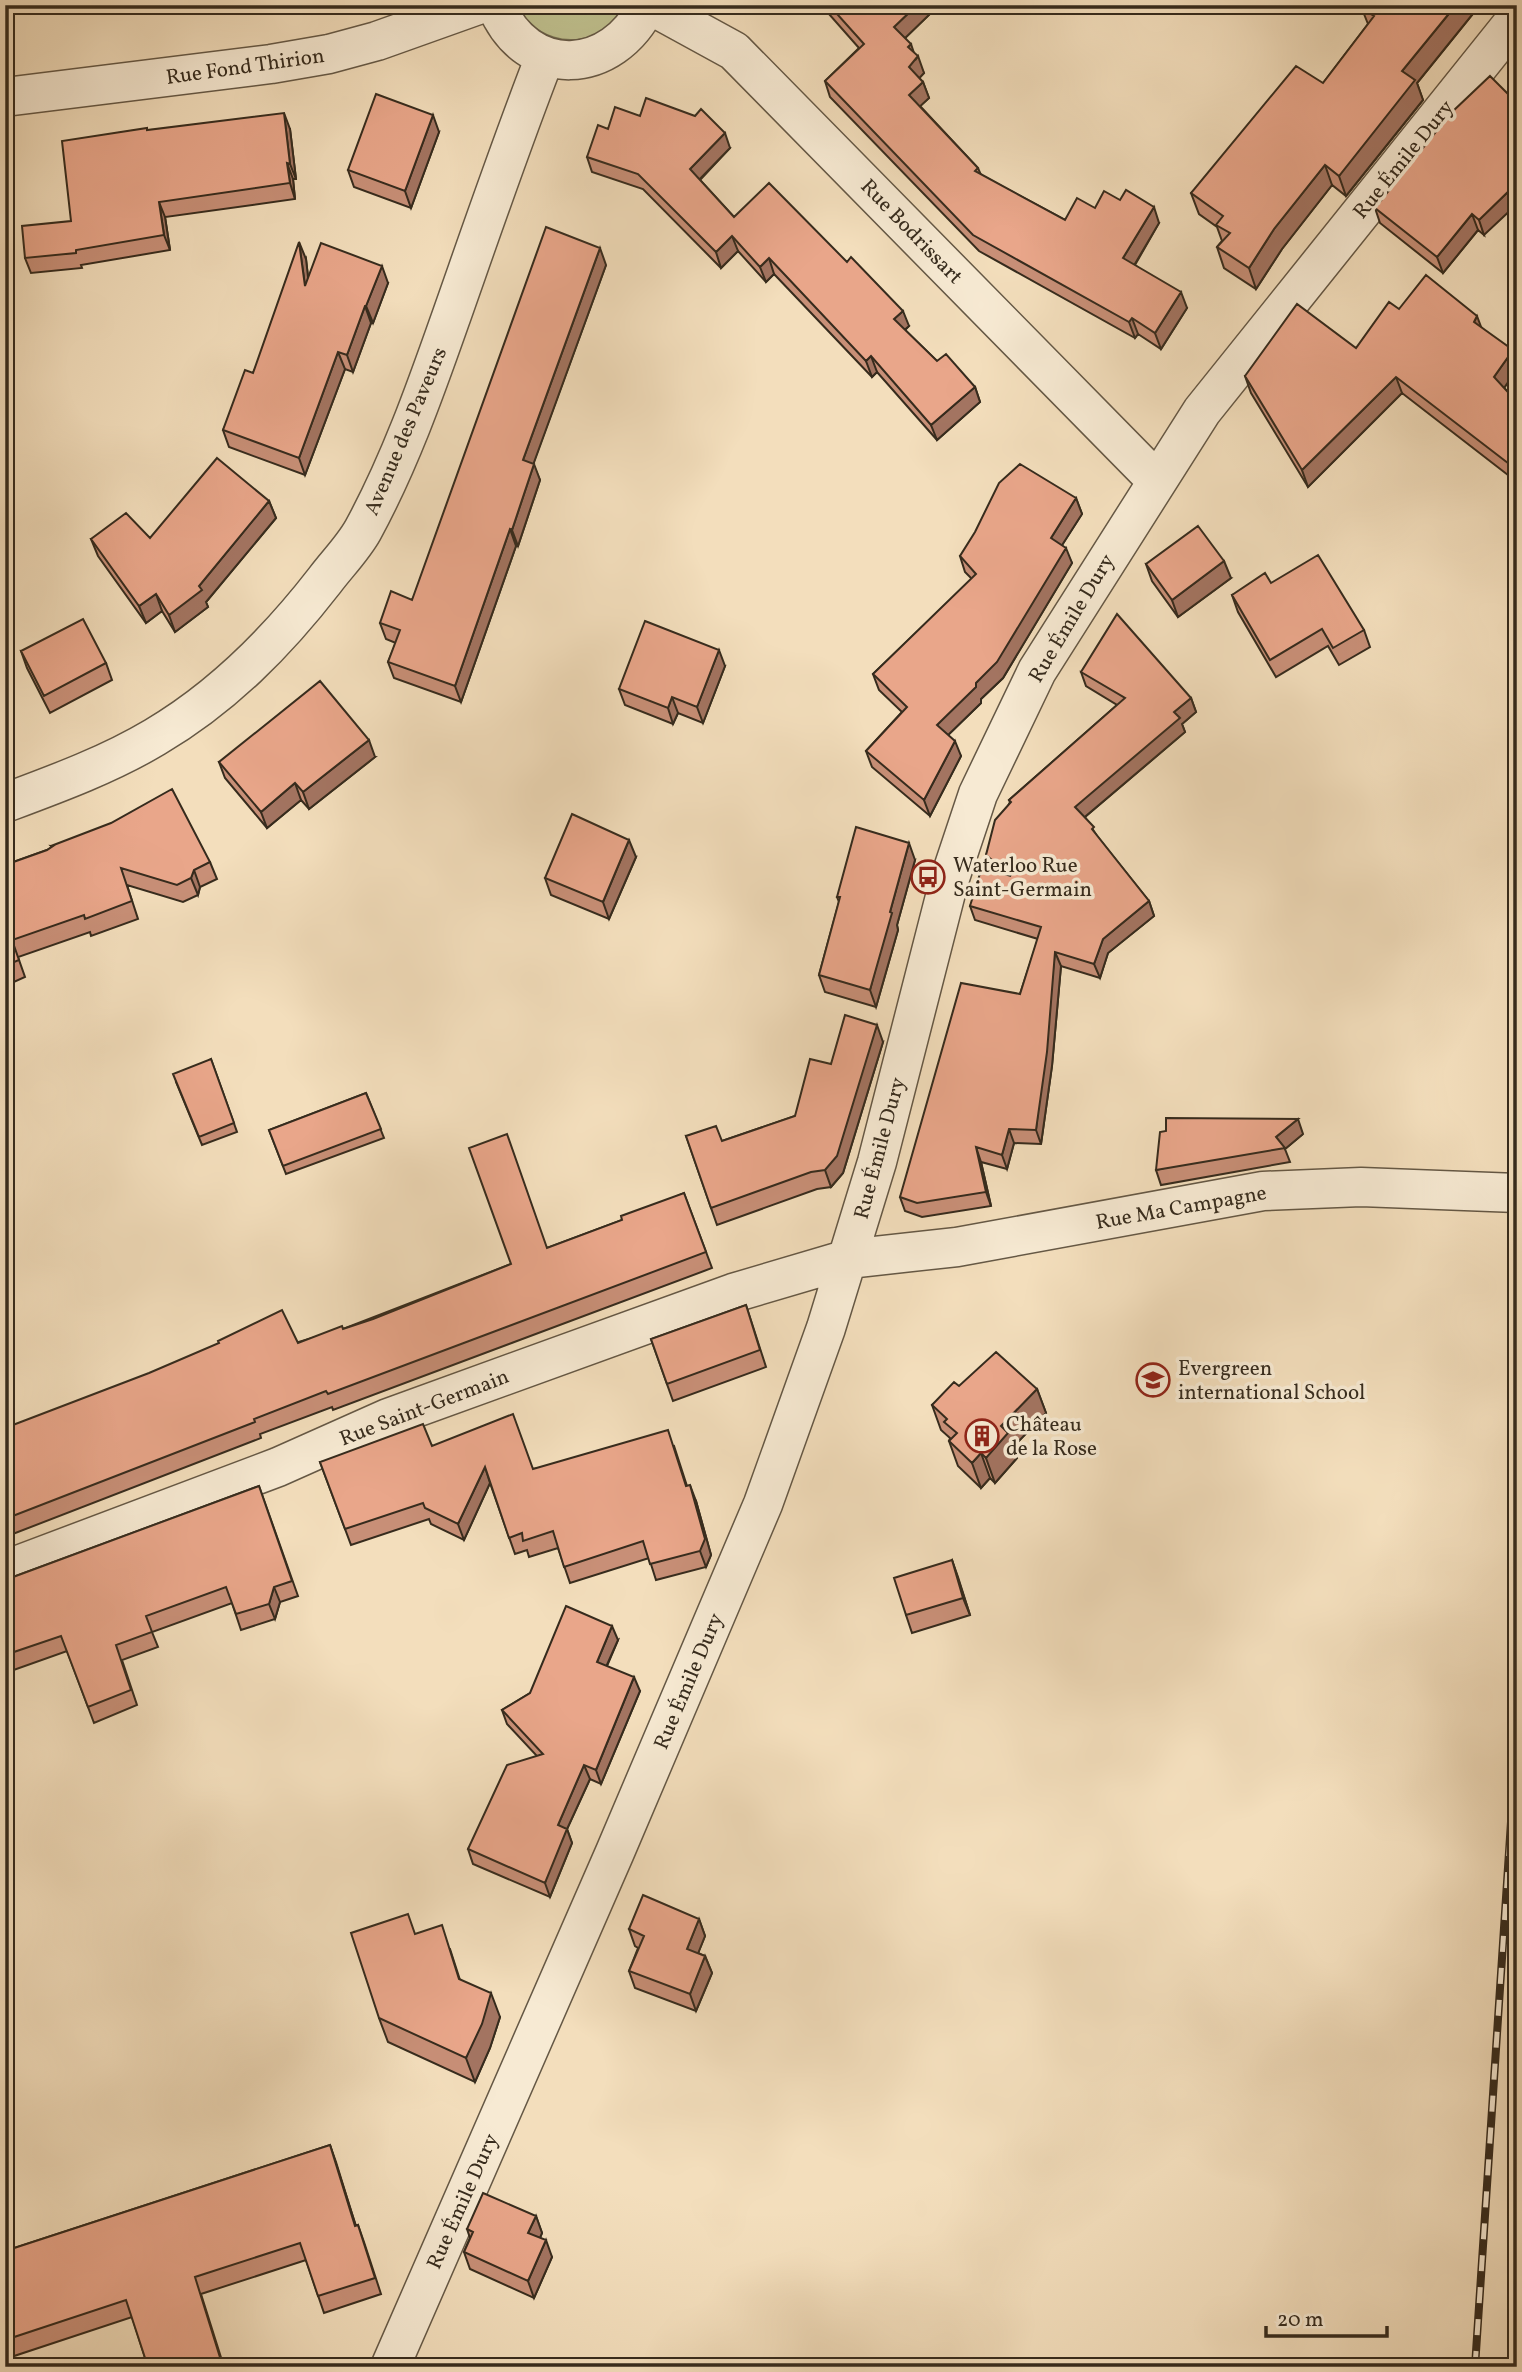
<svg xmlns="http://www.w3.org/2000/svg" width="1522" height="2372" font-family="Vollkorn,serif">
<style>
.green{fill:#bfc08e;stroke:#7a7656;stroke-width:2}
.lines{fill:none;stroke-linecap:round;stroke-linejoin:round}
.minor-casing{stroke:#655845;stroke-width:41}
.minor{stroke:#f7ead3;stroke-width:38}
.rail-casing{stroke:#362b1d;stroke-width:8}
.rail{stroke:#f7ead3;stroke-width:5;stroke-dasharray:16;stroke-linecap:butt}
.wall{fill:#c88f77;stroke:#362b1d;stroke-width:2}
.shaded-wall{fill:#a37461;stroke:#362b1d;stroke-width:2}
.building{fill:#e9a68a;stroke:#362b1d;stroke-width:2}
.labels{text-anchor:middle;stroke-width:7;stroke-linejoin:round;paint-order:stroke}
.street-label{font-size:21px;fill:#362b1d;stroke:#f7ead3}
.poi-label{font-size:21px;fill:#362b1d;stroke:#f7ead3;text-anchor:start}
</style>
<rect width="100%" height="100%" fill="#f3debc"/>
<filter id="stains"><feTurbulence type="fractalNoise" baseFrequency=".00286" numOctaves="4"/><feColorMatrix values="0 0 0 0 .2 0 0 0 0 .09 0 0 0 0 .02 0 0 0 .5 -.17"/></filter>
<radialGradient id="worn" r=".72"><stop offset=".6" stop-color="#630" stop-opacity="0"/><stop offset="1" stop-color="#630" stop-opacity=".3"/></radialGradient>
<!-- green -->
<path class="green" d="M517 5H622C610 44 556 51 530 23 524 17 519 13 517 5Z"/>
<g class="lines">
<defs>
<path id="minor" d="M496 5C527 81 613 76 647 5
M650 5 734 51 1156 480
M5 97 271 64 329 54 377 41 478 5
M5 803C56 784 108 765 155 737 223 697 277 642 325 580 337 564 353 548 363 530 399 464 425 391 450 320 481 232 511 144 545 57
M5 1570 278 1467 388 1418 733 1293 848 1259 957 1247 1263 1191 1361 1187 1517 1193
M390 2367 615 1852 763 1504 826 1328 877 1162 949 881 978 794 1037 671 1202 411 1517 18"/>
</defs>
<!-- minor casing -->
<use href="#minor" class="minor-casing"/>
<!-- minor -->
<use href="#minor" class="minor"/>
<defs>
<path id="rail" d="M1475 2367 1517 1731
M1511 2367 1517 2271"/>
</defs>
<!-- rail casing -->
<use href="#rail" class="rail-casing"/>
<!-- rail -->
<use href="#rail" class="rail"/>
</g>
<!-- wall -->
<path class="wall" d="M821 5H932L934 10 905 38 924 73 919 78 923 82 929 98 920 106 978 168 981 175 1065 220 1095 208 1159 223 1135 265 1187 308 1161 349 1138 334 1135 338 979 251 830 97 825 81 859 48Z
M1480 5 1417 83 1423 100 1346 196 1332 185 1282 249 1256 289 1224 268 1217 247 1222 241 1217 227 1199 214 1191 193 1323 83 1368 24 1362 9Z
M1451 113 1484 235 1478 230 1443 273 1380 223 1375 208Z
M640 116 730 148 700 180 734 217 909 326 905 330 937 361 975 387 980 402 937 440 877 372 872 377 774 274 766 282 738 251 721 268 643 189 592 172 587 157 608 129Z
M290 129 296 179H293L295 199 165 217 170 250 81 265 82 268 31 273 25 258 71 221 148 130Z
M439 132 411 208 354 187 348 170Z
M306 259 308 277 388 283 373 323H371L353 372 345 369 305 475 229 447 223 430 253 373Z
M606 265 533 464 540 480 518 546H516L461 702 394 678 388 662 396 643 386 639 380 623 412 600Z
M1399 309 1481 327 1517 369 1504 388 1517 402V482L1402 393 1308 487 1251 393 1245 376 1356 348Z
M1076 498 1082 514 1062 545 1072 563 1003 678 981 699V703L948 735 961 756 930 816 872 767 866 751 902 712 879 690 873 674 972 579 965 572 960 556Z
M269 501 276 518 206 602 208 607 175 632 162 611 146 623 98 556 91 539 150 538Z
M1146 564 1231 578 1178 617 1152 581Z
M1271 583 1364 630 1370 647 1339 665 1328 646 1276 677 1238 612 1232 595Z
M21 651 106 663 112 680 50 713 27 668Z
M725 666 703 723 678 713 673 724 625 705 619 689Z
M1081 672 1191 698 1196 712 1182 724 1185 732 1085 817 1097 836 1149 901 1154 916 1108 953 1100 978 1061 966 1052 1066 1041 1144 1014 1143 1007 1169 981 1162 991 1206 922 1217 905 1211 900 1197 1020 994 1038 939 975 920 970 906 994 871 992 869 986 855 1010 802 1009 800 1117 705 1086 686Z
M375 757 309 809 301 800 267 828 225 778 219 762Z
M51 846 210 862 217 879 200 887 198 895 183 902 127 885 138 919 91 936 90 932 18 957 25 977 5 986V865L47 850 52 847Z
M636 857 609 919 551 895 545 878Z
M915 860 897 925 898 930 876 1007 825 992 819 975 839 902 837 897Z
M883 1042 843 1173 831 1187 817 1189 717 1225 686 1136 722 1141 795 1116 831 1064Z
M211 1059 237 1132 202 1145 176 1082Z
M366 1093 384 1138 286 1174 269 1130Z
M1303 1134 1285 1149 1290 1162 1161 1185 1156 1170Z
M684 1193 712 1268 333 1410 332 1407 260 1434 261 1438 5 1537V1428L343 1329 511 1264 547 1248 622 1220Z
M746 1305 766 1367 673 1401 651 1339Z
M959 1386 1037 1389 1046 1413 1013 1447 1017 1458 995 1483 990 1478 981 1488 958 1466 949 1441 950 1438 941 1430 932 1405Z
M432 1446 533 1469 674 1446 687 1486 696 1501 711 1555 706 1567 656 1580 649 1558 570 1583 558 1548 529 1557 527 1550 515 1554 490 1483 464 1540 431 1524 429 1519 351 1545 320 1462Z
M259 1486 298 1596 280 1602 275 1619 241 1630 232 1603 152 1632 158 1647 122 1660 137 1705 94 1723 67 1651 8 1672 5 1666V1580Z
M952 1560 970 1615 912 1633 906 1615Z
M618 1640 607 1666 640 1691 601 1784 590 1779 567 1829 572 1843 550 1897 473 1864 468 1849 537 1756 507 1724 502 1710Z
M699 1919 705 1936 698 1953 705 1956 712 1973 696 2011 635 1988 629 1971 638 1948 635 1946 629 1929Z
M415 1934 450 1949 460 1980 500 2017 490 2048 475 2082 388 2042 379 2018Z
M330 2145 356 2226 358 2225 364 2242 381 2294 324 2313 306 2260 201 2294 224 2367H148L132 2317 5 2359V2251Z
M536 2216 542 2233 540 2238 552 2257 534 2298 470 2269 464 2252 470 2238 467 2229Z"/>
<!-- shaded-wall -->
<path class="shaded-wall" d="M917 5H932L934 10 900 43 894 27Z
M1456 5H1480L1417 83 1423 100 1346 196 1339 176 1402 71Z
M911 44 916 59 918 56 924 73 914 84 909 67 908 47Z
M923 82 929 98 915 111 909 95Z
M284 113 290 129 296 179 290 164Z
M433 115 439 132 411 208 405 191Z
M725 133 730 148 695 184 690 169Z
M287 163 293 179 295 199 290 183Z
M1325 165 1332 185 1282 249 1256 289 1249 268 1274 229Z
M1517 183V204L1484 235 1479 220Z
M159 202 165 217 170 250 164 235Z
M1154 207 1159 223 1129 274 1123 258Z
M1472 214 1478 230 1443 273 1437 257Z
M732 236 738 251 721 268 716 252Z
M299 242 306 259 311 303 305 286Z
M600 248 606 265 529 476 523 460Z
M769 258 774 274 766 282 760 267Z
M382 266 388 283 373 323 366 306Z
M1181 292 1187 308 1161 349 1155 333Z
M365 306 371 323 353 372 347 355Z
M903 311 909 326 900 334 894 319Z
M1477 316 1483 332 1474 322Z
M1132 318 1138 334 1135 338 1129 322Z
M1513 350 1517 361V369L1500 394 1494 377Z
M338 352 345 369 305 475 299 458Z
M871 356 877 372 872 377 866 361Z
M1396 377 1402 393 1308 487 1302 470Z
M975 387 980 402 937 440 931 425Z
M534 464 540 480 518 546 512 530Z
M1076 498 1082 514 1057 553 1051 538Z
M269 501 276 518 206 602 208 607 175 632 169 615 199 586Z
M510 529 516 546 461 702 455 686Z
M1066 548 1072 563 1003 678 981 699V703L943 740 937 725 976 683Z
M1224 561 1231 578 1178 617 1172 600Z
M156 594 162 611 146 623 139 606Z
M719 650 725 666 703 723 697 707Z
M672 697 678 713 673 724 668 708Z
M1191 698 1196 712 1182 724 1185 732 1080 821 1075 807 1174 712Z
M369 740 375 757 309 809 303 792Z
M955 741 961 756 930 816 924 800Z
M295 783 301 800 267 828 261 812Z
M629 840 636 857 609 919 603 902Z
M909 843 915 860 897 925 898 930 876 1007 870 990 890 912Z
M194 870 200 887 198 895 191 878Z
M1149 901 1154 916 1108 953 1100 978 1094 964 1103 939Z
M1055 952 1061 966 1052 1066 1041 1144 1036 1130Z
M877 1025 883 1042 843 1173 831 1187 825 1170Z
M1298 1119 1303 1134 1285 1149 1276 1137Z
M1009 1129 1014 1143 1007 1169 1002 1155Z
M976 1147 981 1162 991 1206 986 1192Z
M1037 1389 1046 1413 1013 1447 1017 1458 995 1483 986 1458 1001 1426Z
M981 1453 990 1478 981 1488 972 1463Z
M485 1467 490 1483 464 1540 458 1524Z
M690 1485 696 1501 711 1555 706 1567 700 1551Z
M952 1560 958 1577 970 1615 963 1598Z
M274 1587 280 1602 275 1619 269 1604Z
M612 1626 618 1640 602 1676 597 1662Z
M634 1677 640 1691 601 1784 596 1770Z
M584 1765 590 1779 567 1829 572 1843 550 1897 545 1883 558 1825Z
M699 1919 705 1936 693 1966 687 1949Z
M705 1956 712 1973 696 2011 690 1994Z
M491 1993 500 2017 490 2048 475 2082 466 2058Z
M330 2145 336 2162 361 2243 355 2226Z
M536 2216 542 2233 535 2250 528 2233Z
M546 2240 552 2257 534 2298 528 2281Z"/>
<!-- building -->
<path class="building" d="M829 5H917L894 27 911 44 908 47 918 56 909 67 923 82 909 95 978 168 975 171 1065 220 1077 198 1095 208 1104 191 1120 200 1126 190 1154 207 1123 258 1181 292 1155 333 1132 318 1129 322 973 235 825 81 864 44Z
M1365 5H1456L1402 71 1415 80 1339 176 1325 165 1274 229 1249 268 1217 247 1230 233 1216 225 1223 216 1191 193 1296 66 1323 83 1374 16 1362 9Z
M1490 76 1517 103V183L1479 220 1472 214 1437 257 1375 208 1451 113Z
M376 94 433 115 405 191 348 170Z
M646 98 695 116 701 109 725 133 690 169 734 217 769 183 847 262 851 257 903 311 894 319 937 361 946 354 975 387 931 425 871 356 866 361 769 258 760 267 732 236 716 252 638 174 587 157 598 125 608 129 615 107 640 116Z
M284 113 290 164 287 163 290 183 159 202 164 235 76 250V253L25 258 22 226 71 221 62 141 147 128V130Z
M546 227 600 248 523 460 534 464 512 530 510 529 455 686 388 662 400 630 380 623 391 591 412 600Z
M299 242 305 286 321 243 382 266 366 306H365L347 355 338 352 299 458 223 430 245 370 253 373Z
M1426 275 1477 316 1474 322 1513 350 1494 377 1517 402V470L1396 377 1302 470 1245 376 1297 304 1356 348 1389 302 1399 309Z
M217 458 269 501 199 586 202 590 169 615 156 594 139 606 91 539 126 513 150 538Z
M1020 464 1076 498 1051 538 1066 548 997 662 976 683V687L937 725 955 741 924 800 866 751 907 707 873 674 976 574 960 556 975 532 999 483Z
M1198 526 1224 561 1172 600 1146 564Z
M1318 555 1364 630 1333 648 1322 629 1270 660 1232 595 1265 573 1271 583Z
M1117 614 1191 698 1174 712 1180 718 1075 807 1094 827 1092 829 1149 901 1103 939 1094 964 1055 952 1047 1052 1036 1130 1009 1129 1002 1155 976 1147 986 1192 917 1203 900 1197 961 983 1020 994 1041 927 970 906 982 867 1011 876 986 855 995 820 1011 802 1009 800 1125 698 1081 672Z
M83 619 106 663 44 696 21 651Z
M645 621 719 650 697 707 672 697 668 708 619 689Z
M320 681 369 740 303 792 295 783 261 812 219 762Z
M172 789 210 862 194 870 191 878 177 885 121 868 132 901 85 919 84 915 12 940 19 960 5 966V865L47 850 53 846H51L111 823Z
M572 814 629 840 603 902 545 878Z
M856 827 909 843 890 912 892 913 870 990 819 975 840 897H837Z
M845 1015 877 1025 837 1156 825 1170 811 1172 711 1208 686 1136 716 1126 722 1141 795 1116 810 1059 831 1064Z
M211 1059 234 1123 199 1137 173 1074Z
M366 1093 381 1129 283 1166 269 1130Z
M1166 1118 1298 1119 1276 1137 1285 1148 1156 1170 1160 1132 1166 1131Z
M507 1134 547 1248 622 1220 621 1216 684 1193 706 1252 328 1394 326 1391 254 1419 255 1422 5 1519V1428L149 1373 219 1343 218 1341 282 1310 298 1343 342 1326 343 1329 373 1319 511 1264 469 1148Z
M746 1305 760 1350 667 1384 651 1339Z
M996 1352 1037 1389 1001 1426 1008 1433 986 1458 981 1453 972 1463 949 1441 957 1433 944 1422 947 1419 932 1405 954 1382 959 1386Z
M513 1414 533 1469 668 1430 686 1486 690 1485 705 1539 700 1551 650 1564 643 1541 564 1567 553 1531 523 1541 522 1533 509 1538 485 1467 458 1524 425 1508 423 1503 345 1529 320 1462 423 1424 432 1446Z
M259 1486 292 1581 274 1587 269 1604 236 1614 226 1587 146 1616 152 1632 116 1645 131 1690 88 1707 61 1636 5 1655V1580Z
M952 1560 963 1598 906 1615 894 1578Z
M566 1606 612 1626 597 1662 634 1677 596 1770 584 1765 558 1825 567 1829 545 1883 468 1849 507 1765 543 1754 502 1710 530 1693Z
M643 1895 699 1919 687 1949 705 1956 690 1994 629 1971 644 1936 629 1929Z
M408 1914 415 1934 442 1925 459 1979 491 1993 482 2024 466 2058 379 2018 351 1933Z
M330 2145 355 2226 358 2225 375 2278 318 2296 300 2243 195 2277 223 2367H148L126 2300 5 2340V2251Z
M483 2193 536 2216 528 2233 546 2240 528 2281 464 2252 473 2232 467 2229Z"/>
<!-- icons -->
<defs>
<symbol id="bus-ring" viewBox="-11 -11 22 22"><circle r="9.5" fill="#f7ead3" stroke="#8f2418" stroke-width="1.5"/><path d="M-5-6H5V4H4V6H2V4H-2V6H-4V4H-5ZM-3.5-4V0h7V-4ZM-3.5 1.2v1.5H-2V1.2ZM2 1.2v1.5H3.5V1.2Z" fill="#8f2418"/></symbol>
<symbol id="school-ring" viewBox="-11 -11 22 22"><circle r="9.5" fill="#f7ead3" stroke="#8f2418" stroke-width="1.5"/><path d="M0-5L7-2L0 1L-7-2ZM-4 1L0 2.5L4 1V4Q0 6-4 4Z" fill="#8f2418"/></symbol>
<symbol id="building-ring" viewBox="-11 -11 22 22"><circle r="9.5" fill="#f7ead3" stroke="#8f2418" stroke-width="1.5"/><path d="M-4-6H4V6H1V3H-1V6H-4ZM-2.5-4.3h1.7v1.8h-1.7ZM.8-4.3h1.7v1.8H.8ZM-2.5-1h1.7V.8h-1.7ZM.8-1h1.7V.8H.8Z" fill="#8f2418"/></symbol>
</defs>
<g fill-rule="evenodd">
<use href="#bus-ring" x="909" y="858" width="38" height="38"/>
<use href="#school-ring" x="1134" y="1361" width="38" height="38"/>
<use href="#building-ring" x="963" y="1417" width="38" height="38"/>
</g>
<g class="labels">
<!-- street labels -->
<g class="street-label">
<text transform="translate(245 66) rotate(-8)" y="7">Rue Fond Thirion</text>
<text transform="translate(1403 159) rotate(-51)" y="7">Rue Émile Dury</text>
<text transform="translate(912 231) rotate(46)" y="7">Rue Bodrissart</text>
<text transform="translate(405 431) rotate(-67)" y="7">Avenue des Paveurs</text>
<text transform="translate(1071 618) rotate(-59)" y="7">Rue Émile Dury</text>
<text transform="translate(879 1148) rotate(-75)" y="7">Rue Émile Dury</text>
<text transform="translate(1181 1207) rotate(-10)" y="7">Rue Ma Campagne</text>
<text transform="translate(424 1407) rotate(-21)" y="7">Rue Saint-Germain</text>
<text transform="translate(688 1681) rotate(-67)" y="7">Rue Émile Dury</text>
<text transform="translate(462 2201) rotate(-66)" y="7">Rue Émile Dury</text>
</g>
<!-- poi labels -->
<g class="poi-label">
<text x="953" y="872">Waterloo Rue<tspan x="953" dy="24">Saint-Germain</tspan></text>
<text x="1178" y="1375">Evergreen<tspan x="1178" dy="24">international School</tspan></text>
<text x="1006" y="1431">Château<tspan x="1006" dy="24">de la Rose</tspan></text>
</g>
</g>
<!-- margin -->
<rect width="1522" height="2372" fill="none" stroke="#f3debc" stroke-width="28"/>
<rect x="7" y="7" width="1508" height="2358" fill="none" stroke="#362b1d" stroke-width="3.5"/>
<rect x="14" y="14" width="1494" height="2344" fill="none" stroke="#362b1d" stroke-width="2"/>
<!-- scale -->
<path d="M1266 2326v10h121v-10" fill="none" stroke="#362b1d" stroke-width="3.5"/>
<text x="1277" y="2326" font-size="21" fill="#362b1d" stroke="#f7ead3" stroke-width="5" paint-order="stroke">20 m</text>
<rect width="100%" height="100%" filter="url(#stains)"/>
<rect width="100%" height="100%" fill="url(#worn)"/>
</svg>
